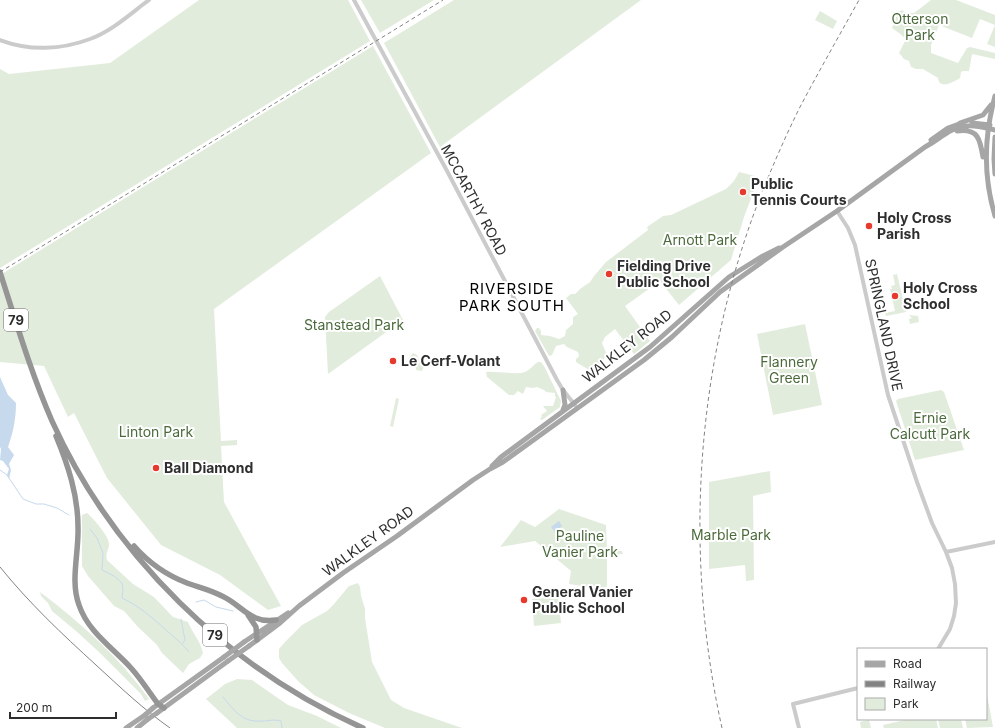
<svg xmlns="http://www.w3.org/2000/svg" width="995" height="728" font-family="Inter,sans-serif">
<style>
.green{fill:#e2ecdc}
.water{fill:#c7d9ec}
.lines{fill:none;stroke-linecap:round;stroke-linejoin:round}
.stream{stroke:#c7d9ec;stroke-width:1}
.minor{stroke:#cbcbcb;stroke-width:4}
.major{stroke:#a6a6a6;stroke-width:5}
.highway{stroke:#959595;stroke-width:5.5}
.tram{stroke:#838383;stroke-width:1}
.rail{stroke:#838383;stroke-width:1;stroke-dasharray:4 3;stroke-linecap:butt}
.major-bridge{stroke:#a6a6a6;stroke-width:5}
.poi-dot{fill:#e63a2f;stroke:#fff;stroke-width:1.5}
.labels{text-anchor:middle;stroke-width:4;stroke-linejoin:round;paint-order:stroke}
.shield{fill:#fff;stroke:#6d6d6d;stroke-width:1}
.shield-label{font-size:13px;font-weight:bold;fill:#2e2e2e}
.park-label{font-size:14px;fill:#4b6a3b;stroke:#fff}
.poi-label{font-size:14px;font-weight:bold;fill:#2e2e2e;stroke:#fff;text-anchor:start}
.street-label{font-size:14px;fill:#2e2e2e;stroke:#fff}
.neighbourhood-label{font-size:15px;letter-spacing:1px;fill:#000;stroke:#fff}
</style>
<rect width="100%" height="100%" fill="#fff"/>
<!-- green -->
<path class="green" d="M199 0H348L370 41 0 268V69L9 74 110 63Z
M361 0H434L380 33Z
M454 0H641L440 147 384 43Z
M931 0H956L995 15V47L987 44 995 25 980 19 972 38 939 25 931 45V53L958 63 967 48 970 47 995 53V59L972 54 969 71H963L961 72 960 78C954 82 939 90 938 78L923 69H916L911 67 909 61 904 59 899 53 906 39 899 33 892 28 898 12 902 10 906 13H914Z
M820 11 837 21 833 29 815 20Z
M373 46 431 153 214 309 221 441 237 440V445L221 446 224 502 281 606 268 610 220 575 161 545 107 478 74 413 68 417 44 366 0 362V275Z
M739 172 759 177 744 217 731 260 679 305 660 281 625 306 650 341 634 354 615 329 605 337 602 343 607 355 591 375 589 370 576 362V359L579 356 578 352 567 347 564 344 556 346 552 355 549 356 535 331 537 328H539L541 331V335L550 336 559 339 565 336 566 330 573 324V317L578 314 566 298 571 294H575L580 289 590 282 594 276 606 262 648 230 647 227 663 216 671 215 726 189 734 181Z
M897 274 906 312 886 316 885 313 895 311 890 289H892L891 286 895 285 893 275Z
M380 276 403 320 328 374 325 317 329 312Z
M909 315 918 316 919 322 910 324 909 319 912 318Z
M805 324 822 405 773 415 757 334Z
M413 353 417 355 420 362 424 366 422 371 416 370 417 361 408 359Z
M538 362H541L544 366 561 401 560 407 542 420 540 419 542 416 541 415 547 411 543 406H553L556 397H555V393L546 392 544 390 537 387 533 388 526 387 523 394 518 391 514 395H509L487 377 486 372C496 371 517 375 525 372 530 370 533 365 538 362Z
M941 390 944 392 964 450 915 460 896 401 898 399Z
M396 398 399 399 393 427 390 426Z
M770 471 771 492 753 496 754 580 746 581 745 565 709 569V482Z
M559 509 606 525 607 551H622L623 554 607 555V586L599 595 588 586V587L569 584 571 571 535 541 500 547 521 520 535 527Z
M87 513C93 518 109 536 109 544 109 551 105 552 107 560L133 584 154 597 173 617 188 622C193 634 200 640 203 653L200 658 189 664 183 673 162 653 157 645 137 626 131 619 124 611 114 606 88 576 82 566V515Z
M358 583 360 587 361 596 365 609V618L372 662 391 700 404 708 462 728H385L349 713 314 695 298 681 282 663 279 658V649L285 642 302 625 327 611 334 604 349 586Z
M40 592C80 622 119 657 149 699L145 701 141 694 99 652 76 631 52 611 48 603 41 596Z
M558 597 561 623 534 626 532 599Z
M237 679 252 680 288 705 317 716 341 728H237L206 699 225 684Z
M986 689 993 727 967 728 965 719H986Z
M909 719H936L938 728H884L883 725Z
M938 719H961L963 728H940Z
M869 720 871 728H861L860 722Z"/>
<!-- water -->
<path class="water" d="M0 377 8 395 16 403C16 419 13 433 8 447L14 455 9 464 11 470 9 479 7 475 9 469 3 461 0 460 1 449 0 447Z
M559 521 562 526 555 532 551 527Z"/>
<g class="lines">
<!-- stream -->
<path class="stream" d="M0 470 7 475 23 499 36 504H44L57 508 69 515
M90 529 97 538 103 553 102 570 114 576 122 583 123 589 122 598C139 606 153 618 167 631 175 638 183 644 189 652
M196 602 204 600 216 607 233 611
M181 619 185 640 183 643
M223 697C234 710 242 723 262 721 269 721 273 719 281 721L282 728"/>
<!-- minor -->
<path class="minor" d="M354 0 446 169 557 380 563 390 575 405
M0 40C29 51 61 50 90 39 112 31 130 14 149 0
M837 211 848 228 855 245 888 395 917 482 932 523 946 552 952 568 955 584 956 603 954 616 950 629 938 649
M946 552 995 542
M799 728 793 704 858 688"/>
<!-- major -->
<path class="major" d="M995 96C984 136 983 176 995 216
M960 123 983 115 991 105
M972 123 990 125
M957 131C978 128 980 139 983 157
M995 137 994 159 995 174
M931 140 948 128 962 123
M563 390 565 405 563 410
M492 466 501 457 650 347 729 277 761 257 779 248
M244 642 288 613
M249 646 280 623 299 606 343 573 397 536 473 480 490 469 503 462 528 444 644 360 672 337 720 292 783 247 837 211 925 147C939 140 950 127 967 126 976 125 986 128 995 130
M153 708 224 657
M157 713 228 661
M126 728 145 715
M137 728 148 719"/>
<!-- highway -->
<path class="highway" d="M0 272C16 322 31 373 52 421 113 556 228 668 363 728
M56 436C68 465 78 495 78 527 79 553 70 581 79 605 88 632 113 648 131 668 141 679 149 692 158 704L164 708
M134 546C149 563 166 575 187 583 198 587 211 590 222 596 242 605 250 624 276 620
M248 615 256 627 257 640"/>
<!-- tram -->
<path class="tram" d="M0 567C29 603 62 634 96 665 120 687 143 709 170 728"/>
<!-- rail -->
<path class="rail" d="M0 272 443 0
M722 728C682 548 696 351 767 180 777 156 788 131 800 107 819 71 839 36 859 0"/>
<!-- major-bridge -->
<path class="major-bridge" d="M224 657 244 642
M228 661 249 646
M145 715 153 708
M148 719 157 713"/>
</g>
<!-- markers -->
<g class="poi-dot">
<circle cx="743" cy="192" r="4"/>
<circle cx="869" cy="226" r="4"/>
<circle cx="609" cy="274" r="4"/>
<circle cx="895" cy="296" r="4"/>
<circle cx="393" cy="361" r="4"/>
<circle cx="156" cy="468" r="4"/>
<circle cx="524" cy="600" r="4"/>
</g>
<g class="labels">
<!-- shield labels -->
<g class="shield">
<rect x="4" y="309" width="24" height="22" rx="3"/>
<rect x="203" y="624" width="24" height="22" rx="3"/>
</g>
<g class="shield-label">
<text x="16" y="325">79</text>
<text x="215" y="640">79</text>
</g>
<!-- park labels -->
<g class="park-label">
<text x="920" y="24">Otterson<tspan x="920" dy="16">Park</tspan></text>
<text x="700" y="245">Arnott Park</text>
<text x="354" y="330">Stanstead Park</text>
<text x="789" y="367">Flannery<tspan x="789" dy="16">Green</tspan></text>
<text x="930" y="423">Ernie<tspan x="930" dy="16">Calcutt Park</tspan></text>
<text x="156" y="437">Linton Park</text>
<text x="731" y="540">Marble Park</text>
<text x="580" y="541">Pauline<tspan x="580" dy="16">Vanier Park</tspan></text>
</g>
<!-- poi labels -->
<g class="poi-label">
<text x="751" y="189">Public<tspan x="751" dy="16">Tennis Courts</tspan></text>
<text x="877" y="223">Holy Cross<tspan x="877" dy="16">Parish</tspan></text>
<text x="617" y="271">Fielding Drive<tspan x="617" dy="16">Public School</tspan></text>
<text x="903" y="293">Holy Cross<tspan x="903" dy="16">School</tspan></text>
<text x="401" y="366">Le Cerf-Volant</text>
<text x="164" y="473">Ball Diamond</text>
<text x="532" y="597">General Vanier<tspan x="532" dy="16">Public School</tspan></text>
</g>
<!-- street labels -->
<g class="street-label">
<text transform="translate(474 200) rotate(62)" y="5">MCCARTHY ROAD</text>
<text transform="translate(884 325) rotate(78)" y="5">SPRINGLAND DRIVE</text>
<text transform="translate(627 346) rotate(-38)" y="5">WALKLEY ROAD</text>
<text transform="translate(368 541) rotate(-36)" y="5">WALKLEY ROAD</text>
</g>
<!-- neighbourhood labels -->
<g class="neighbourhood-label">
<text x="512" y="294">RIVERSIDE<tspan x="512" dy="17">PARK SOUTH</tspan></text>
</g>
</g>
<!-- legend -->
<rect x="857" y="648" width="130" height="72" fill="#ffffff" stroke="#ababab"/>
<rect x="865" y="661" width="20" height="6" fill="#a6a6a6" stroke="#ababab"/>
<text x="893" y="668" font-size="12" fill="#2e2e2e">Road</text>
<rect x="865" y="681" width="20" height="6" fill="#838383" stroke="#ababab"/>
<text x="893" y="688" font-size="12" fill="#2e2e2e">Railway</text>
<rect x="865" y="698" width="20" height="12" fill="#e2ecdc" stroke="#ababab"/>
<text x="893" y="708" font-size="12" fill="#2e2e2e">Park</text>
<!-- scale -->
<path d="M10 712v6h106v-6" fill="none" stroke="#2e2e2e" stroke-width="2"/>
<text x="16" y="712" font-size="12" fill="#2e2e2e" stroke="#ffffff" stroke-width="3" paint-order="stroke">200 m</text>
</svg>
